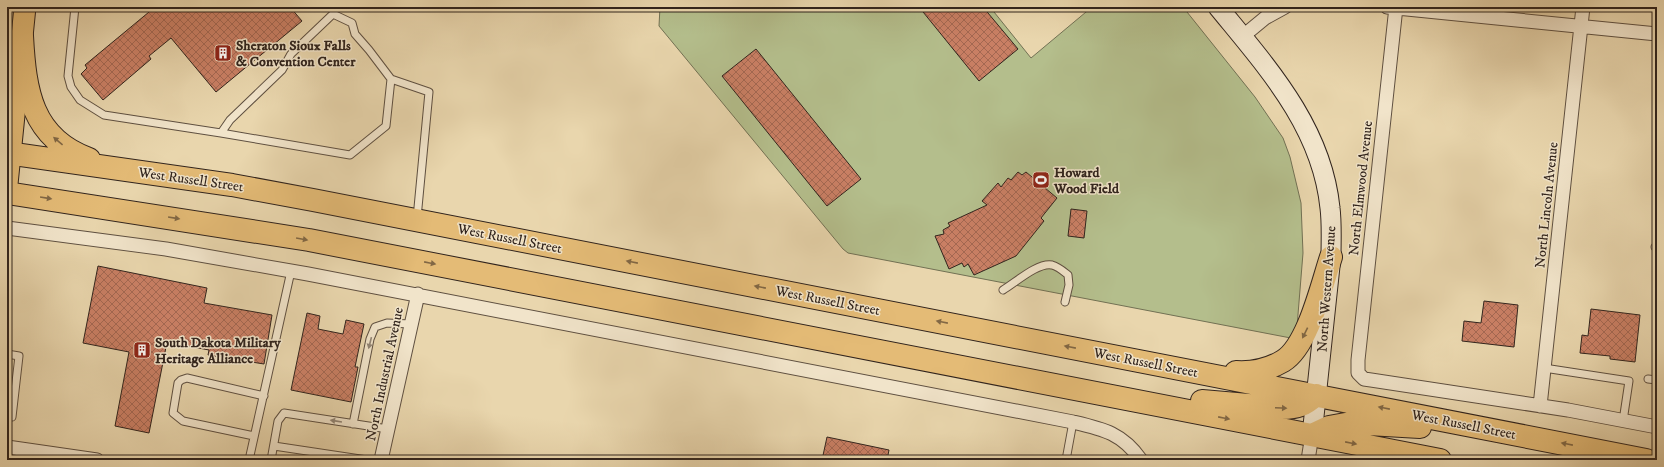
<svg xmlns="http://www.w3.org/2000/svg" width="1664" height="467" font-family="'IM FELL DW Pica',serif">
<style>
.green{fill:#b4be8c;stroke:#727154}
.building{fill:url(#building-cross-hatch);stroke:#31241d}
.lines{fill:none;stroke-linecap:round;stroke-linejoin:round}
.lane-casing{stroke:#5f5041;stroke-width:9}
.street-casing{stroke:#5f5041;stroke-width:15}
.secondary-casing{stroke:#31241d;stroke-width:21}
.primary-casing{stroke:#31241d;stroke-width:23}
.highway-casing{stroke:#31241d;stroke-width:24}
.lane{stroke:#f1e4ca;stroke-width:7}
.street{stroke:#f1e4ca;stroke-width:13}
.secondary{stroke:#f1e4ca;stroke-width:19}
.primary{stroke:#e4bb76;stroke-width:21}
.highway{stroke:#e4bb76;stroke-width:22}
.oneway{fill:#826845}
.oneway2{fill:#918474}
.labels{text-anchor:middle;stroke-width:3;stroke-linejoin:round;paint-order:stroke}
.poi-label{font-size:14px;font-weight:bold;fill:#31241d;stroke:#f1e4ca;text-anchor:start}
.street-label{font-size:14px;fill:#31241d;stroke:#f1e4ca}
</style>
<defs>
<pattern id="building-cross-hatch" width="8" height="8" patternUnits="userSpaceOnUse"><rect width="8" height="8" fill="#c97f64"/><path d="M0 0l8 8M0 8l8-8" fill="none" stroke="#a46852"/></pattern>
</defs>
<rect width="100%" height="100%" fill="#e9d6ad"/>
<filter id="stains"><feTurbulence type="fractalNoise" baseFrequency=".005" numOctaves="4"/><feColorMatrix values="0 0 0 0 .2 0 0 0 0 .09 0 0 0 0 .02 0 0 0 .5 -.17"/></filter>
<radialGradient id="worn" r=".72"><stop offset=".6" stop-color="#630" stop-opacity="0"/><stop offset="1" stop-color="#630" stop-opacity=".3"/></radialGradient>
<!-- green -->
<path class="green" d="M660 7H990L1031 58 1092 7H1183L1255 97 1283 138 1290 157 1301 203 1303 253 1296 339 848 253 843 249 659 26Z"/>
<!-- building -->
<path class="building" d="M145 7H290L302 21 216 92 171 38 149 56 151 59 103 100 81 74 87 68 85 65 149 12Z
M919 7H983L1018 49 979 81Z
M756 49 861 179 827 206 722 76Z
M1018 172 1022 175 1026 172 1057 198 1041 218 1044 221 1016 256 974 275 968 264 964 267 962 263 949 269 935 236 944 234 943 230 950 226 948 223 987 205 982 201 998 183 1001 187 1008 178 1011 180Z
M1071 209 1087 211 1084 238 1068 236Z
M98 266 207 288 204 303 272 315 264 364 208 355 209 350 167 342 149 433 115 426 129 352 83 343Z
M1484 301 1518 305 1514 347 1462 341 1464 321 1481 323Z
M1591 309 1640 315 1635 362 1610 359V356L1580 353 1582 335 1588 336Z
M307 313 320 316 318 329 343 334 346 320 364 324 355 367H358L351 402 291 390Z
M827 437 889 450 887 460H822Z"/>
<g class="lines">
<defs>
<path id="lane" d="M75 7 68 76 71 87 80 100 104 115 221 133 230 120 282 70 291 54 333 14 352 23 355 34 369 50 391 79 386 126 350 155 221 133
M391 79 429 92 417 218
M1655 247H1657
M1003 290C1015 283 1038 262 1052 265 1059 267 1063 271 1068 275L1069 285 1065 302
M7 354 19 356 12 417 7 416
M1544 368 1629 381 1623 421
M1648 379 1657 380
M353 424 370 339 375 327 387 323 411 324
M254 436 183 421 173 413 178 383 181 380 187 378 264 396
M274 446 367 460
M249 460 291 271
M271 460 278 421 284 413 388 429
M1066 460 1073 422"/>
<path id="street" d="M1387 7 1657 34
M1396 7 1358 360V373L1364 379 1371 380 1568 410 1657 427
M1242 37 1265 18 1285 7
M7 228 166 249 308 274 1073 422C1103 429 1122 433 1141 460
M1540 406 1583 7
M7 447 97 460
M381 460 418 294
M1308 460 1312 435"/>
<path id="secondary" d="M1218 7C1267 67 1322 127 1330 208 1332 224 1331 240 1331 257L1312 435"/>
<path id="primary" d="M7 184 25 7"/>
<path id="highway" d="M22 36C25 90 31 138 89 159
M7 153 232 185 313 200 1646 460
M7 193 309 240 1440 460
M1236 372C1253 373 1268 370 1283 361 1308 346 1322 284 1331 257
M1202 401 1282 408C1297 408 1305 405 1316 395
M1312 435 1329 427 1351 423 1420 427"/>
</defs>
<!-- lane casing -->
<use href="#lane" class="lane-casing"/>
<!-- street casing -->
<use href="#street" class="street-casing"/>
<!-- secondary casing -->
<use href="#secondary" class="secondary-casing"/>
<!-- primary casing -->
<use href="#primary" class="primary-casing"/>
<!-- highway casing -->
<use href="#highway" class="highway-casing"/>
<!-- lane -->
<use href="#lane" class="lane"/>
<!-- street -->
<use href="#street" class="street"/>
<!-- secondary -->
<use href="#secondary" class="secondary"/>
<!-- primary -->
<use href="#primary" class="primary"/>
<!-- highway -->
<use href="#highway" class="highway"/>
</g>
<!-- one-way arrows -->
<defs><path id="oneway-solid" d="M-6-.8H1V-3.2L6.5 0L1 3.2V.8H-6Z"/></defs>
<g class="oneway">
<use href="#oneway-solid" transform="translate(58 141) rotate(-140)"/>
<use href="#oneway-solid" transform="translate(46 198) rotate(9)"/>
<use href="#oneway-solid" transform="translate(174 218) rotate(9)"/>
<use href="#oneway-solid" transform="translate(302 239) rotate(10)"/>
<use href="#oneway-solid" transform="translate(632 262) rotate(-169)"/>
<use href="#oneway-solid" transform="translate(430 263) rotate(11)"/>
<use href="#oneway-solid" transform="translate(760 287) rotate(-169)"/>
<use href="#oneway-solid" transform="translate(942 322) rotate(-169)"/>
<use href="#oneway-solid" transform="translate(1305 333) rotate(116)"/>
<use href="#oneway-solid" transform="translate(1070 347) rotate(-169)"/>
<use href="#oneway-solid" transform="translate(1281 408) rotate(2)"/>
<use href="#oneway-solid" transform="translate(1384 408) rotate(-169)"/>
<use href="#oneway-solid" transform="translate(1224 418) rotate(11)"/>
<use href="#oneway-solid" transform="translate(1351 443) rotate(11)"/>
<use href="#oneway-solid" transform="translate(1567 444) rotate(-169)"/>
</g>
<g class="oneway2">
<use href="#oneway-solid" transform="translate(370 343) rotate(104)"/>
<use href="#oneway-solid" transform="translate(336 421) rotate(-171)"/>
</g>
<!-- icons -->
<defs>
<symbol id="building-square" viewBox="-11 -11 22 22"><rect x="-9" y="-9" width="18" height="18" rx="4" fill="#8f2418" stroke="#f1e4ca"/><path d="M-4-6H4V6H1V3H-1V6H-4ZM-2.5-4.3h1.7v1.8h-1.7ZM.8-4.3h1.7v1.8H.8ZM-2.5-1h1.7V.8h-1.7ZM.8-1h1.7V.8H.8Z" fill="#fff"/></symbol>
<symbol id="stadium-square" viewBox="-11 -11 22 22"><rect x="-9" y="-9" width="18" height="18" rx="4" fill="#8f2418" stroke="#f1e4ca"/><path d="M0-5a6.5 5 0 1 0 0 10a6.5 5 0 1 0 0-10ZM-3.5-1.8h7v3.6h-7Z" fill="#fff"/></symbol>
</defs>
<g fill-rule="evenodd">
<use href="#building-square" x="213" y="43" width="20" height="20"/>
<use href="#stadium-square" x="1031" y="170" width="20" height="20"/>
<use href="#building-square" x="132" y="340" width="20" height="20"/>
</g>
<g class="labels">
<!-- poi labels -->
<g class="poi-label">
<text x="236" y="50">Sheraton Sioux Falls<tspan x="236" dy="16">&amp; Convention Center</tspan></text>
<text x="1054" y="177">Howard<tspan x="1054" dy="16">Wood Field</tspan></text>
<text x="155" y="347">South Dakota Military<tspan x="155" dy="16">Heritage Alliance</tspan></text>
</g>
<!-- street labels -->
<g class="street-label">
<text transform="translate(191 179) rotate(8)" y="5">West Russell Street</text>
<text transform="translate(1360 188) rotate(-84)" y="5">North Elmwood Avenue</text>
<text transform="translate(1546 205) rotate(-84)" y="5">North Lincoln Avenue</text>
<text transform="translate(510 238) rotate(11)" y="5">West Russell Street</text>
<text transform="translate(1326 289) rotate(-86)" y="5">North Western Avenue</text>
<text transform="translate(828 300) rotate(11)" y="5">West Russell Street</text>
<text transform="translate(1146 362) rotate(11)" y="5">West Russell Street</text>
<text transform="translate(384 374) rotate(-78)" y="5">North Industrial Avenue</text>
<text transform="translate(1464 424) rotate(11)" y="5">West Russell Street</text>
</g>
</g>
<!-- margin -->
<rect width="1664" height="467" fill="none" stroke="#e9d6ad" stroke-width="24"/>
<rect x="8" y="8" width="1648" height="451" fill="none" stroke="#31241d" stroke-width="2"/>
<rect x="12" y="12" width="1640" height="443" fill="none" stroke="#31241d"/>
<rect width="100%" height="100%" filter="url(#stains)"/>
<rect width="100%" height="100%" fill="url(#worn)"/>
</svg>
